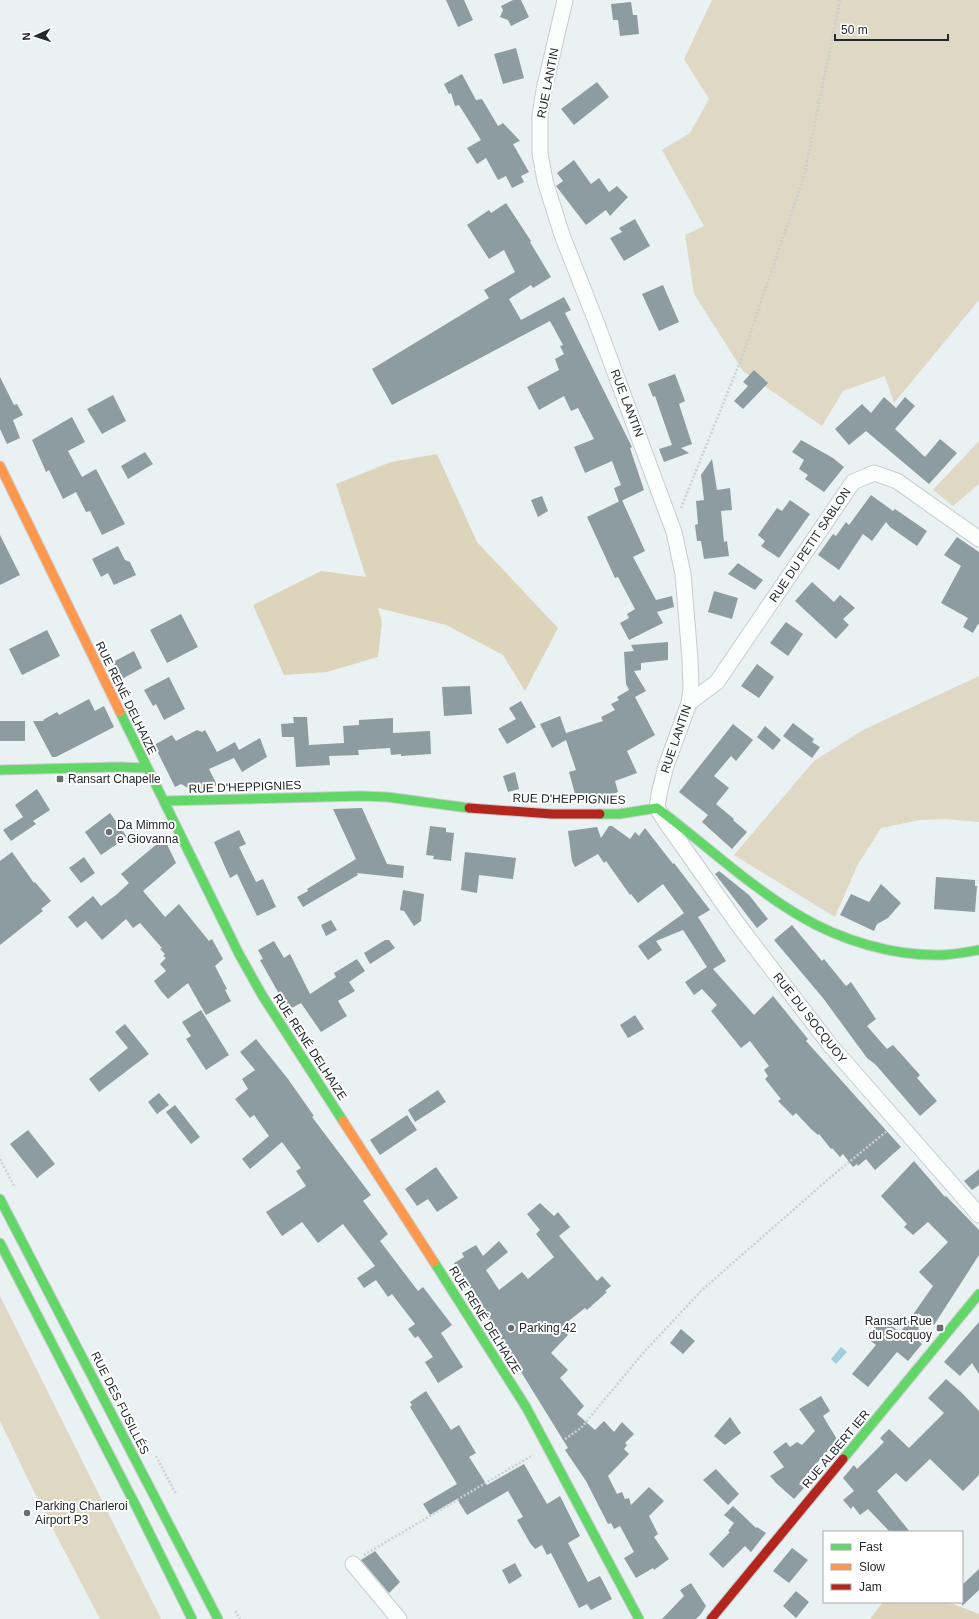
<svg xmlns="http://www.w3.org/2000/svg" width="979" height="1619" font-family="Helvetica,sans-serif">
<style>
.green{fill:#ded8c4}
.forest{fill:#ddd5bb}
.water{fill:#a0ceda}
.building{fill:#8c9ca0}
.lines{fill:none;stroke-linecap:round;stroke-linejoin:round}
.street-casing{stroke:#c8cecf;stroke-width:17}
.fast-casing{stroke:#c8cecf;stroke-width:11}
.slow-casing{stroke:#c8cecf;stroke-width:11}
.jam-casing{stroke:#c8cecf;stroke-width:11}
.path{stroke:#cdcfd0;stroke-width:2.5;stroke-dasharray:2 2;stroke-linecap:butt}
.street{stroke:#fcfdfd;stroke-width:15}
.fast{stroke:#63d668;stroke-width:9}
.slow{stroke:#ff974d;stroke-width:9}
.jam{stroke:#b3261e;stroke-width:9}
.poi-dot{fill:#696f71;stroke:#fff;stroke-width:1.5}
.labels{text-anchor:middle;stroke-width:4;stroke-linejoin:round;paint-order:stroke}
.street-label{font-size:12px;fill:#24292b;stroke:#fff}
.poi-label{font-size:12px;fill:#24292b;stroke:#fff;text-anchor:start}
</style>
<rect width="100%" height="100%" fill="#eaf1f3"/>
<!-- green -->
<path class="green" d="M712 0H979V300L894 403 885 376 843 391 822 426 743 371 694 294 685 235 704 226 662 150 690 133 709 99 684 59Z
M979 441V484L953 506 933 490Z
M979 676V822L945 819 920 820 881 828 857 866 835 917 734 855 814 761 863 730Z
M0 1296 161 1619H100L40 1504 0 1421Z"/>
<!-- forest -->
<path class="forest" d="M437 454 477 542 558 628 525 691 503 655 446 625 378 608 382 622 378 657 327 672 284 675 253 605 321 571 366 577 336 484 391 462Z
M883 1602H942L953 1604 979 1614V1619H870Z"/>
<!-- water -->
<path class="water" d="M841 1347 847 1352 836 1364 831 1359Z"/>
<!-- building -->
<path class="building" d="M446 0H464L473 20 458 27Z
M513 0H521L529 17 511 26 508 20 500 17 503 10 501 6Z
M631 2 633 15H637L639 34 620 36 618 20H613L611 4Z
M516 48 524 78 503 84 494 54Z
M462 74 476 100 482 99 498 126 503 123 520 141 513 144 529 172 521 176 524 182 512 188 506 176 498 180 486 158 477 164 467 148 481 140 459 105 455 106 451 93 449 94 444 84Z
M597 82 609 97 574 125 561 109Z
M574 160 591 184 599 178 609 192 617 186 628 197 610 216 606 210 586 225 556 186 563 181 557 173Z
M506 203 531 241 530 242 551 277 533 288 531 285 509 299 521 320 564 297 571 310 565 313 632 447 630 448 644 490 619 502 614 488 621 485 612 461 585 473 574 447 594 439 578 408 571 411 564 396 539 410 527 387 559 370 555 359 564 354 560 346 563 345 550 321 392 405 372 369 489 298 484 290 515 272 504 250 489 259 467 225 489 210 491 213Z
M635 219 650 246 624 261 610 238 622 232 619 228Z
M663 285 679 322 659 331 642 294Z
M754 370 768 383 743 409 734 401 748 386 743 382Z
M675 374 685 401 679 404 692 444 681 448 689 453 664 462 659 449 672 445 655 396 653 397 648 384Z
M0 377 14 405 17 404 23 415 13 420 20 438 7 444 0 429Z
M113 395 126 421 102 434 87 409Z
M884 397 896 408 905 397 915 406 895 429 925 457 940 439 957 453 929 484 866 431 849 445 835 429 862 404 871 413Z
M72 417 85 442 68 451 82 477 96 469 125 524 102 535 90 511 86 512 76 492 63 499 49 470 46 472 32 440Z
M801 440 833 458 844 467 824 492 805 479 808 475 799 469 804 460 792 452Z
M145 452 153 464 128 479 121 466Z
M712 459 717 490 730 488 732 510 721 511 724 542 727 541 729 556 704 559 701 541H697L695 525 698 524 696 501 704 500 701 475Z
M871 495 893 511 895 509 927 531 917 546 890 527 886 522 872 541 863 534 839 570 818 555 833 534 836 536 846 522 849 525Z
M542 496 548 511 538 517 531 500Z
M622 500 645 551 633 557 656 600 672 596 674 607 657 612 663 623 629 640 620 623 629 618 627 614 635 609 618 577 615 578 587 517Z
M790 500 810 514 779 558 761 546 765 541 758 535 777 508 782 511Z
M0 535 20 575 0 585Z
M957 537 979 552V625L978 624 973 633 963 627 968 618 941 603 961 566 944 555Z
M118 546 125 560 130 562 136 575 114 585 108 573 101 577 92 559Z
M738 563 763 580 755 590 728 574Z
M812 582 834 602 840 595 855 608 843 619 849 625 836 639 795 601Z
M714 591 738 598 732 619 708 612Z
M181 614 198 647 167 663 150 630Z
M786 622 803 634 788 656 770 643Z
M47 630 60 656 22 675 9 649Z
M668 642V660L641 663V670L634 671 646 691 635 697 655 735 627 751 637 773 615 781 618 792 588 802 577 801 569 772 576 770 566 740 552 748 540 724 560 716 566 733 603 721 601 717 615 710 611 704 619 700 617 697 629 690 626 684 624 652 634 651 631 645Z
M134 651 142 668 122 679 113 662Z
M757 664 774 677 759 698 741 686Z
M169 677 185 709 164 720 156 704 153 706 144 690Z
M470 686 472 714 444 716 442 687Z
M89 699 95 711 104 706 114 727 56 757H52L33 721H44L43 720 57 712 59 715Z
M521 701 536 727 507 744 498 729 516 719 509 708Z
M293 717H307L309 745 344 743 343 726 359 725V720L393 718V733L430 731 431 754 401 756V754L391 755 390 748 358 750 359 755 329 756 330 765 296 767 294 737H282L281 724 294 723Z
M0 721H25V741H0Z
M793 723 814 739 812 742 820 747 812 758 783 736Z
M733 724 753 740 736 761 731 756 714 776 729 788 716 804 734 819 733 820 747 832 732 849 702 822 708 815 679 792Z
M765 726 781 740 773 750 757 737Z
M197 730 202 732 205 730 217 752 235 742 239 750 260 738 267 757 242 772 234 758 209 769 217 785 211 788H188L181 784 175 787 154 745 172 735 176 741Z
M515 772 519 789 508 792 503 776Z
M37 789 50 810 33 821 36 824 11 841 3 830 23 817 15 805Z
M362 808 387 864 404 866 403 878 357 873 358 875 303 907 297 897 308 891 307 889 356 859 333 809Z
M110 813 127 837 101 855 85 832Z
M430 826 446 828V832L454 833 451 861 433 859 434 856 426 855Z
M609 826H612L630 839 635 832 639 836 645 828 673 864 674 863 710 910 698 917 726 961 713 969 754 1015 773 996 808 1039 806 1041 901 1147 875 1170 866 1159 858 1166 857 1164 853 1167 843 1154 840 1157 832 1148 831 1149 819 1134 818 1135 811 1129 796 1113 793 1116 778 1101 781 1099 765 1079 768 1076 764 1070 769 1066 750 1041 741 1048 711 1011 717 1005 702 989 694 995 685 982 707 967 683 930 656 941 662 950 648 960 638 946 684 913 663 884 638 903 631 894 630 895 606 861 604 863 598 854 575 867 572 861 568 831 597 827 601 838Z
M239 830 246 844 239 847 256 882 263 879 276 907 257 916 237 874 230 878 214 842Z
M164 838 176 863 143 891 165 917 179 904 209 941 212 939 223 959 215 966 227 989 225 990 231 1001 206 1015 188 983 168 999 161 991 154 981 166 971 160 964 166 958 163 956 165 954 160 949 162 948 140 923 133 928 126 919 102 940 86 921 77 928 68 917 93 896 101 906 116 895 129 883 121 874Z
M12 852 34 883 35 882 51 901 41 909 43 911 0 945V861Z
M465 852 516 858 513 879 479 875 477 893 461 890Z
M84 857 95 873 81 883 69 868Z
M719 871 749 895 768 919 757 928 715 874Z
M936 877 975 880V886H977L975 912 934 909Z
M881 884 901 903 888 918 877 924 874 931 840 915 851 894 869 902Z
M403 890 424 894 421 921 414 926 404 911 400 910Z
M331 920 337 930 326 936 321 925Z
M792 925 822 961 824 959 846 986 851 982 876 1019 867 1026 887 1049 893 1045 920 1075 917 1078 937 1101 920 1116 876 1065 867 1058 823 998 774 940Z
M385 940H389L395 948 370 964 364 953Z
M274 941 284 958 290 954 310 994 336 977 334 973 357 959 365 971 349 982 355 991 338 1001 347 1016 321 1032 301 1003 288 1010 260 960 263 959 258 950Z
M201 1010 229 1055 206 1070 186 1039 191 1036 182 1022Z
M635 1015 644 1029 628 1038 620 1025Z
M125 1024 149 1054 99 1092 89 1079 128 1048 115 1032Z
M256 1039 288 1079 314 1116 312 1117 371 1195 363 1201 388 1234 380 1241 418 1291 423 1287 452 1325 441 1333 463 1367 438 1383 425 1362 433 1357 418 1336 415 1338 408 1329 415 1324 392 1294 388 1297 376 1280 364 1288 357 1278 375 1266 343 1224 318 1243 302 1222 282 1236 266 1212 306 1186 296 1171 301 1168 282 1142 250 1169 242 1159 269 1136 254 1115 250 1118 235 1099 248 1089 242 1079 255 1070 240 1052Z
M438 1090 446 1102 415 1122 408 1110Z
M159 1093 169 1105 157 1114 148 1102Z
M175 1105 200 1137 191 1144 166 1112Z
M407 1115 417 1130 380 1155 370 1140Z
M28 1130 55 1164 37 1178 10 1144Z
M914 1161 945 1197 946 1196 979 1230V1255L934 1325 918 1313 919 1341 922 1344 908 1361 897 1352 868 1387 852 1374 876 1345 867 1338 882 1317 900 1333 933 1286 919 1272 948 1242 928 1222 913 1235 904 1227 907 1224 881 1196Z
M436 1167 458 1198 437 1212 428 1199 417 1206 405 1189Z
M979 1169V1185L972 1190 964 1181Z
M540 1203 554 1216 558 1212 570 1227 559 1236 597 1281 602 1276 611 1286 605 1291 607 1292 587 1310 585 1308 561 1327 568 1335 551 1353 568 1370 560 1378 584 1406 577 1414 595 1430 604 1421 614 1432 622 1422 634 1434 625 1443 627 1445 624 1449 629 1454 608 1476 617 1494 622 1492 625 1499 629 1498 631 1505 649 1487 664 1501 649 1516 658 1534 654 1537 669 1559 654 1570 653 1568 636 1578 624 1558 634 1552 620 1526 614 1529 611 1523 608 1524 586 1481 565 1450 568 1448 454 1263 464 1257 462 1253 476 1245 483 1256 499 1241 508 1252 486 1270 499 1290 522 1272 528 1279 554 1257 536 1234 540 1230 527 1214Z
M979 1322V1374L972 1363 960 1376 944 1362Z
M681 1329 695 1341 683 1354 670 1343Z
M946 1379 962 1393 979 1411V1475L963 1491 930 1459 906 1482 896 1473 877 1491 910 1532H890L868 1509 860 1515 853 1506 851 1509 843 1500 854 1491 843 1478 854 1465 857 1469 884 1442 880 1438 889 1429 909 1448 944 1413 928 1398Z
M426 1391 451 1430 459 1425 476 1453 469 1457 487 1485 524 1464 547 1504 560 1496 580 1536 568 1543 588 1582 600 1576 612 1599 591 1610 587 1604 579 1608 551 1553 547 1555 542 1545 535 1549 530 1543 517 1520 523 1517 508 1491 467 1515 457 1499 430 1515 423 1504 457 1484 410 1407 412 1405 410 1402Z
M821 1396 830 1411 823 1416 838 1441 833 1444 799 1484 804 1488 794 1499 776 1483 770 1476 784 1467 773 1452 786 1442 790 1447 797 1442 802 1445 815 1431 799 1409Z
M730 1417 741 1433 725 1445 714 1436Z
M716 1469 739 1494 728 1505 703 1480Z
M733 1506 756 1528 757 1527 766 1533 751 1552 745 1546 723 1568 709 1554 730 1532 728 1531 734 1523 724 1515Z
M792 1548 808 1560 789 1583 773 1571Z
M375 1551 400 1582 389 1593 361 1560Z
M515 1563 522 1576 509 1584 502 1570Z
M979 1569V1590L962 1606V1585Z
M691 1583 706 1606 701 1614 696 1619H662L684 1596 680 1590Z
M796 1591 809 1602 796 1618 783 1606Z"/>
<g class="lines">
<defs>
<path id="street" d="M565 0 544 90 540 116V153L545 181 562 235 597 324 674 532 683 574 690 659 691 689 689 703 666 766 659 794 657 808 665 821 739 926 830 1045 979 1215
M689 703 717 682 853 482 874 473 897 481 979 539
M353 1564 399 1619"/>
<path id="fast" d="M120 712 239 954 262 995 343 1121
M0 770 118 767 147 768
M164 801 361 796 387 797 469 808
M600 814H619L657 808C705 844 749 886 800 916 840 940 893 956 940 955 953 955 966 952 979 950
M0 1199 218 1619
M0 1243 137 1508 192 1619
M434 1262 526 1407 639 1619
M843 1459 979 1294"/>
<path id="slow" d="M0 466 120 712
M343 1121 434 1262"/>
<path id="jam" d="M469 808 552 814H600
M711 1619 843 1459"/>
</defs>
<!-- street casing -->
<use href="#street" class="street-casing"/>
<!-- fast casing -->
<use href="#fast" class="fast-casing"/>
<!-- slow casing -->
<use href="#slow" class="slow-casing"/>
<!-- jam casing -->
<use href="#jam" class="jam-casing"/>
<!-- path -->
<path class="path" d="M681 508 742 357 804 176 840 0
M0 1159 14 1186
M565 1439 581 1428 644 1352 702 1290 832 1176 887 1131
M156 1456 176 1494
M364 1555 533 1455
M235 1611 240 1619"/>
<!-- street -->
<use href="#street" class="street"/>
<!-- fast -->
<use href="#fast" class="fast"/>
<!-- slow -->
<use href="#slow" class="slow"/>
<!-- jam -->
<use href="#jam" class="jam"/>
</g>
<!-- markers -->
<g class="poi-dot">
<rect x="56" y="775" width="8" height="8" rx="2"/>
<circle cx="109" cy="832" r="4"/>
<circle cx="511" cy="1328" r="4"/>
<rect x="936" y="1324" width="8" height="8" rx="2"/>
<circle cx="27" cy="1513" r="4"/>
</g>
<g class="labels">
<!-- street labels -->
<g class="street-label">
<text transform="translate(548 83) rotate(-79)" y="4">RUE LANTIN</text>
<text transform="translate(627 403) rotate(69)" y="4">RUE LANTIN</text>
<text transform="translate(810 545) rotate(-56)" y="4">RUE DU PETIT SABLON</text>
<text transform="translate(126 698) rotate(64)" y="4">RUE RENÉ DELHAIZE</text>
<text transform="translate(676 739) rotate(-71)" y="4">RUE LANTIN</text>
<text transform="translate(245 787) rotate(-2)" y="4">RUE D'HEPPIGNIES</text>
<text transform="translate(569 799) rotate(1)" y="4">RUE D'HEPPIGNIES</text>
<text transform="translate(810 1018) rotate(52)" y="4">RUE DU SOCQUOY</text>
<text transform="translate(310 1047) rotate(57)" y="4">RUE RENÉ DELHAIZE</text>
<text transform="translate(485 1320) rotate(58)" y="4">RUE RENÉ DELHAIZE</text>
<text transform="translate(120 1403) rotate(63)" y="4">RUE DES FUSILLÉS</text>
<text transform="translate(836 1449) rotate(-50)" y="4">RUE ALBERT IER</text>
</g>
<!-- poi labels -->
<g class="poi-label">
<text x="68" y="783">Ransart Chapelle</text>
<text x="117" y="829">Da Mimmo<tspan x="117" dy="14">e Giovanna</tspan></text>
<text x="932" y="1325" text-anchor="end">Ransart Rue<tspan x="932" dy="14">du Socquoy</tspan></text>
<text x="519" y="1332">Parking 42</text>
<text x="35" y="1510">Parking Charleroi<tspan x="35" dy="14">Airport P3</tspan></text>
</g>
</g>
<!-- legend -->
<rect x="823" y="1531" width="140" height="72" fill="#ffffff" stroke="#a7a9aa"/>
<rect x="831" y="1544" width="20" height="6" fill="#63d668" stroke="#a7a9aa"/>
<text x="859" y="1551" font-size="12" fill="#24292b">Fast</text>
<rect x="831" y="1564" width="20" height="6" fill="#ff974d" stroke="#a7a9aa"/>
<text x="859" y="1571" font-size="12" fill="#24292b">Slow</text>
<rect x="831" y="1584" width="20" height="6" fill="#b3261e" stroke="#a7a9aa"/>
<text x="859" y="1591" font-size="12" fill="#24292b">Jam</text>
<!-- north arrow -->
<g transform="translate(36 36) rotate(267)" stroke="#ffffff" stroke-width="3" paint-order="stroke">
<path d="M0-3L7 15L0 10L-7 15Z" fill="#24292b"/>
<text y="-6" font-size="11" font-weight="bold" text-anchor="middle" fill="#24292b">N</text>
</g>
<!-- scale -->
<path d="M835 34v6h113v-6" fill="none" stroke="#24292b" stroke-width="2"/>
<text x="841" y="34" font-size="12" fill="#24292b" stroke="#ffffff" stroke-width="3" paint-order="stroke">50 m</text>
</svg>
